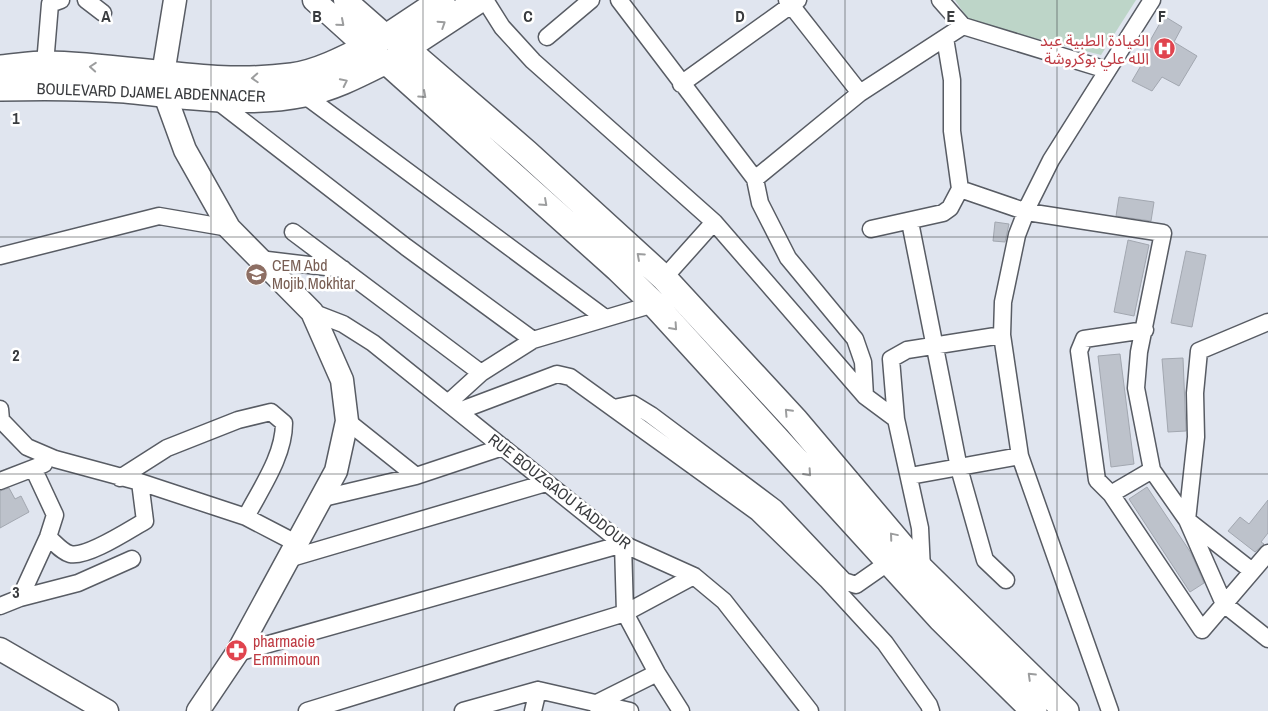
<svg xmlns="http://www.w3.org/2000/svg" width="1268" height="711" font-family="'Archivo Narrow','Noto Sans Arabic',sans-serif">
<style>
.green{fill:#bdd5c8}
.building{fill:#bdc2cb;stroke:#a2a7b0}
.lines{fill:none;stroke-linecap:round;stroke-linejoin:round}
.street-casing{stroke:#585c64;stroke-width:19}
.secondary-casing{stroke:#585c64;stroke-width:25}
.primary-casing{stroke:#585c64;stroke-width:28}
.street{stroke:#fff;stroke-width:16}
.secondary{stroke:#fff;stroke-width:22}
.primary{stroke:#fff;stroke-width:25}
.oneway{stroke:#9c9d9e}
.grid{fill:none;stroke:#393b3e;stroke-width:1;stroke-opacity:0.55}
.labels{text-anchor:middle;stroke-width:5;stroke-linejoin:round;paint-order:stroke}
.health-label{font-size:16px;fill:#be3a42;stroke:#fff;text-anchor:end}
.street-label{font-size:16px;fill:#393b3e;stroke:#fff}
.education-label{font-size:16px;fill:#785e54;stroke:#fff;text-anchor:start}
.grid-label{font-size:16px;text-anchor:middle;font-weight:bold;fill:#393b3e;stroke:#fff;stroke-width:5;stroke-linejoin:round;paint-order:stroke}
</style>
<rect width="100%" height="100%" fill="#e0e5ef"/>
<!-- green -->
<path class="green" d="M955 0H1136L1101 55 970 22Z"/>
<!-- building -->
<path class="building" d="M1164 16 1182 27 1174 42 1197 56 1179 86 1162 77 1152 91 1132 81 1146 57 1142 55Z
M1119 197 1154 202 1151 221 1116 216Z
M995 222 1009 224 1005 242 993 241Z
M1128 240 1149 245 1134 316 1114 312Z
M1186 251 1206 255 1192 327 1171 323Z
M1120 354 1134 464 1111 467 1098 356Z
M1183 358 1186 431 1168 432 1162 359Z
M1147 487 1191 553 1204 583 1190 592 1129 499Z
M9 488 15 499 21 496 29 512 0 528V491Z
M1268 500V533L1261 542 1264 544 1255 552 1228 531 1240 517 1249 524Z"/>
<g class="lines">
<defs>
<path id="street" d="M86 0 103 13
M485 0 502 27 533 61 714 222 865 396 896 419
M619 0 755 179 760 203 788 258 855 339 863 362 865 396
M787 0 860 93
M940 0 963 26 1107 70
M547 37 591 0
M45 64 50 4 61 0
M681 84 798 0
M301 90 303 94 605 318
M216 100 406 247 533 340
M755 179 860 93 963 26
M960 189 1027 212 1163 233 1139 352 1136 388 1152 470 1187 520 1224 604 1268 639
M910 222 959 468 985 560 1006 580
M871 229 943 213 950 208 960 189 952 131V80L945 38
M293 232 481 373
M0 256 159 216 229 228
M259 259 343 269
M664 278 714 222
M312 312 343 324 373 343 623 544 694 576 724 601 810 711
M1145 330 1084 339 1079 351 1097 480 1111 494 1202 630 1268 553
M448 403 481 373 533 340 654 304
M614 408 633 404 651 415 775 508 844 581 856 585 889 562
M0 409 1 420 27 447 55 459 140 482 246 517 296 543
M459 411 557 374 570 377 757 512 828 581 885 643 929 705 931 711
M347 421 416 476
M910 476 1020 456
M120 478 167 448 238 420 271 412 284 423C284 456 261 488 246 517
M0 481 44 464
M1111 494 1152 470
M319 499 416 476 503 447
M48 537C55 543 62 552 70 554 87 558 129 530 145 521L140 482
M288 559 546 483
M922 570 920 528 896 419 891 359 907 350 1002 335
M1252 571 1187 520 1196 437 1195 393 1199 351 1268 322
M20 598 78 583 132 559
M0 606 20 598 48 537 55 515 34 470
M237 653 623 544 625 613 657 673 681 711
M598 708 599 702 657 673
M307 711 625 613 694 576
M463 711 538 690 630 711
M533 711 538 690
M1110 711 1020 456 1002 335 1003 302 1017 235 1029 204 1051 160 1152 0"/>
<path id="secondary" d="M175 0 163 74 165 95 185 150 229 228 312 312 342 380 347 421 336 471 237 653 198 711
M314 0 376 56
M345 0 386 36
M0 649 107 711"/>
<path id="primary" d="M388 36 442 0
M396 40 527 153 664 278 796 421 922 570 1066 711
M400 52 479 0
M387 62 618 269 654 304 941 619 1034 711
M0 68C15 67 30 64 46 64 128 65 210 87 292 76 321 72 351 55 377 42
M0 88C41 87 84 87 125 90 183 96 246 106 304 94 333 88 358 75 384 62"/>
</defs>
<!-- street casing -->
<use href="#street" class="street-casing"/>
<!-- secondary casing -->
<use href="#secondary" class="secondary-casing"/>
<!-- primary casing -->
<use href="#primary" class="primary-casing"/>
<!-- street -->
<use href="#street" class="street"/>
<!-- secondary -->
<use href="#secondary" class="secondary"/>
<!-- primary -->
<use href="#primary" class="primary"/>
</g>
<!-- one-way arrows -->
<defs><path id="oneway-chevron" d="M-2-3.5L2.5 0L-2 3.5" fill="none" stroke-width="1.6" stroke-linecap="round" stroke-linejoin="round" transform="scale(1.25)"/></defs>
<g class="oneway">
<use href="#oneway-chevron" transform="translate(341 23) rotate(41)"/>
<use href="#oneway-chevron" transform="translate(442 24) rotate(-33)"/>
<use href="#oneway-chevron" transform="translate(93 67) rotate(-176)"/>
<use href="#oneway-chevron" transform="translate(255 78) rotate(177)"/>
<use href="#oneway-chevron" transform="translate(344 82) rotate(-26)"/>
<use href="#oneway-chevron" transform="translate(423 95) rotate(42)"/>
<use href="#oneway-chevron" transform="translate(544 203) rotate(42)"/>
<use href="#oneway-chevron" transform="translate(640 256) rotate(-138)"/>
<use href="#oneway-chevron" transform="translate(674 327) rotate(48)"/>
<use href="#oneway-chevron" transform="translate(788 412) rotate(-133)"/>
<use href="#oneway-chevron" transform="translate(808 473) rotate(48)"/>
<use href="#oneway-chevron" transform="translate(893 536) rotate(-130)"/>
<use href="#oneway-chevron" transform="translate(1031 676) rotate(-136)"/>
</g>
<!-- grid -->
<path class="grid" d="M211 0V711M423 0V711M634 0V711M845 0V711M1057 0V711M0 237H1268M0 474H1268"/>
<!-- icons -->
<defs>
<symbol id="hospital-disc" viewBox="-11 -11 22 22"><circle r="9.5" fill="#e0444e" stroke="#fff"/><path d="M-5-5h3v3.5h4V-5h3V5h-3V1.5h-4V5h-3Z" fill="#fff"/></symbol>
<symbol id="school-disc" viewBox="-11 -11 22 22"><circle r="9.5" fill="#8d6e63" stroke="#fff"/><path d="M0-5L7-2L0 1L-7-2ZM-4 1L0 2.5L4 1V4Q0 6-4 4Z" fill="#fff"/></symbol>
<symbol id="pharmacy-disc" viewBox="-11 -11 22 22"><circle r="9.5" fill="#e0444e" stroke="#fff"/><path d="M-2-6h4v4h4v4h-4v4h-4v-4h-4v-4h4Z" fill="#fff"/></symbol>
</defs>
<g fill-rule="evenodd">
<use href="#hospital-disc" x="1152" y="36" width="25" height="25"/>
<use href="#school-disc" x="244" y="262" width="25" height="25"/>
<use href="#pharmacy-disc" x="224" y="638" width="25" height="25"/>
</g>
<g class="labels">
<!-- health labels -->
<g class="health-label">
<text x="1149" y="46">العيادة الطبية عبد<tspan x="1149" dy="18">الله علي بوكروشة</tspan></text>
<text x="253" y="647" text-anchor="start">pharmacie<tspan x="253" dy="18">Emmimoun</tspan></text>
</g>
<!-- street labels -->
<g class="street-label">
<text transform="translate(151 92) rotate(2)" y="6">BOULEVARD DJAMEL ABDENNACER</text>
<text transform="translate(560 491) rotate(38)" y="6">RUE BOUZGAOU KADDOUR</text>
</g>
<!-- education labels -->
<g class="education-label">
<text x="272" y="271">CEM Abd<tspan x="272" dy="18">Mojib Mokhtar</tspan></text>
</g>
</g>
<g class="grid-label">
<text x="106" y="22">A</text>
<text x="317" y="22">B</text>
<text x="528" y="22">C</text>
<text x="740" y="22">D</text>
<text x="951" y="22">E</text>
<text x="1162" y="22">F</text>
<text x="16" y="124">1</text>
<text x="16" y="361">2</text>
<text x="16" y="598">3</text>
</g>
</svg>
